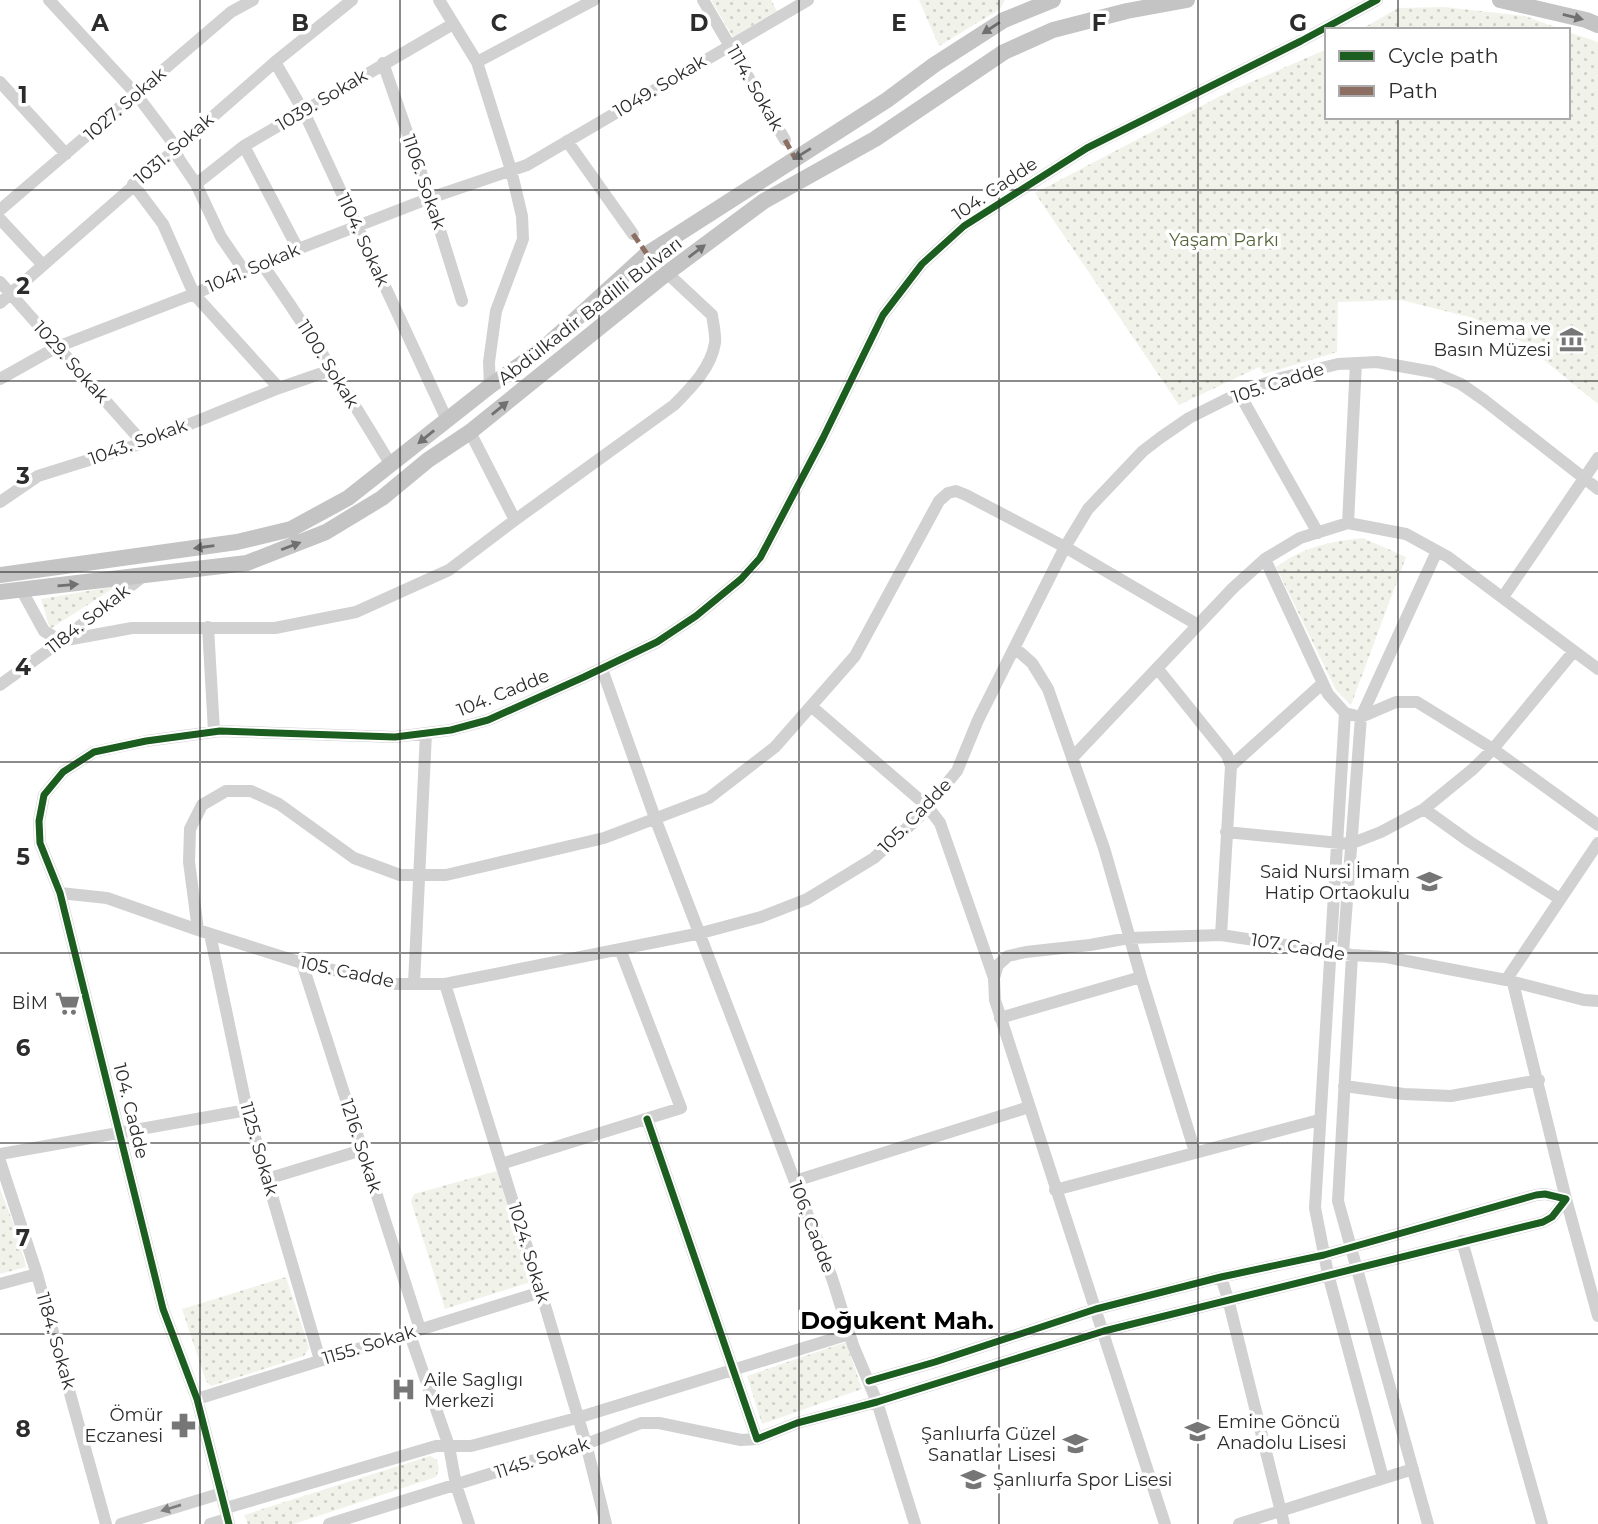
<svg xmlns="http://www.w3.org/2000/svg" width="1598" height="1524" font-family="Montserrat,sans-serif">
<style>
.grass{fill:url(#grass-dots)}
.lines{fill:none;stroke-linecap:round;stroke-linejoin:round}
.minor{stroke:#d1d1d1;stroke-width:12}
.major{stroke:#c4c4c4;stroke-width:16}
.quiet{stroke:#8d6e63;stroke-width:5;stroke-dasharray:10 5;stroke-linecap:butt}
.cycleway-casing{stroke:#fff;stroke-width:11}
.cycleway{stroke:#1b5e20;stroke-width:7}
.oneway{fill:#707070}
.oneway2{fill:#7e7e7e}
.grid{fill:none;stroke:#2c2c2c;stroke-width:2;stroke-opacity:0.55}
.labels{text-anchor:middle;stroke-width:7;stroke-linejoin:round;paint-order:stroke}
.street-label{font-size:18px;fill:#2c2c2c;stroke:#fff}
.park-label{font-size:18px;fill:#56663a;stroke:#fff}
.poi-label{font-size:18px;fill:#2c2c2c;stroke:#fff;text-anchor:end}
.district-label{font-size:24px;font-weight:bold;fill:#000;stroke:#fff}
.grid-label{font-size:23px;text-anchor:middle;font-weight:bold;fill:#2c2c2c;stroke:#fff;stroke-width:7;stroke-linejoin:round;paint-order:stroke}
</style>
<defs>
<pattern id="grass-dots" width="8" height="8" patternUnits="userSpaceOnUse" patternTransform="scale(1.75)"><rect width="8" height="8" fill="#f1f3ea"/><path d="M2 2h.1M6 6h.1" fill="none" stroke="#cfd0c9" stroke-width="1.8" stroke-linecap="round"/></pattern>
</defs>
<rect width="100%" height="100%" fill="#fff"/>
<!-- grass -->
<path class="grass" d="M711 0H771L777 11 733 37Z
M919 0H1005L1000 9 939 46Z
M1444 7 1525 16 1563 30H1360L1398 8Z
M1568 32 1598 42V404L1522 342 1473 318 1401 300 1338 302 1337 352 1264 374 1259 367 1179 405 1035 193 1228 92 1327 49V117H1568Z
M1363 538 1406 557 1351 705 1336 690 1276 567C1306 546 1328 542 1363 538Z
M117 586 50 629 41 599Z
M497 1171 531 1282 445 1309 411 1201 414 1194Z
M0 1189 16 1230 26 1267 0 1274Z
M286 1277 309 1348 304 1356 211 1386 206 1381 182 1309Z
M846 1342 862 1389 762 1424 747 1376Z
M430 1456 437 1460 439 1469 436 1477 294 1524H248L244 1515Z"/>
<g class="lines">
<!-- minor -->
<path class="minor" d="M49 0 136 94 170 139 179 159 196 184 221 237 245 272
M439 0 477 62 511 170 522 216 523 239 496 311 489 362 490 386
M703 0 785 140
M275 62 304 112 447 420
M477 62 594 0
M383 63 430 198 462 301
M0 82 66 154
M567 141 633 234
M244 146 298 249
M133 184 163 224 194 294 279 388
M196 184 244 146 453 24
M0 210 231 12 253 0
M0 219 42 264
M262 264C308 329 350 397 391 465
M0 282 143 443
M0 303 275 62 352 0
M0 379 57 347 194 294 298 249 430 198 527 165 808 0
M1239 393 1318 533
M470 432 515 520 674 405C691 388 711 368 715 343 716 335 713 323 712 315L667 273
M0 502 38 476 143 443 279 388 331 370
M1348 523 1356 363
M1265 559 1328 694 1345 713 1361 717 1396 702H1417L1493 749 1598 825
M21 589 44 631 61 641 132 628H275L356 612 449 570 515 520
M1503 597 1598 458
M208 627 214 731
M1015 648 1032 663 1048 689 1104 848 1141 977 1195 1152
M1157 668 1227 755 1231 766 1221 935
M602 669 655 818 832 1278 853 1345 877 1402 915 1524
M0 685 61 641 142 577
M811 706 927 806 940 823 994 978
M1345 713 1315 1208 1328 1274 1383 1478
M1072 758 1233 588 1265 559 1300 538 1348 523 1406 534 1448 557 1598 669
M1231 766 1323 683
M1424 809 1470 842 1560 899
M1226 832 1350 844 1381 832 1424 809 1473 769 1493 749 1574 651
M60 893 107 898 198 930 302 963 396 984H445L701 933 761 917 807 899 874 858 917 819 957 771 978 720 1065 547 1088 509 1143 451 1160 438 1189 418 1239 393 1281 378 1338 364 1377 362 1433 372 1461 384 1484 400 1598 489
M198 930 189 862 190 829 202 805 226 791H251L279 804 354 858 400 875H446L604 838 709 798 775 747 855 656 939 501 948 493 956 491 966 495 1065 547 1198 625
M210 934 247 1110 320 1360
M1343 953 1361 717 1437 551
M1352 955 1338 1201 1428 1524
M302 963 420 1329
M1506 980 1598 843
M1513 983 1566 1199 1598 1316
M414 984 426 733
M445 984 541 1292 586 1444 606 1524
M1000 1018 1141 977
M1344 1086 1404 1094 1451 1096 1539 1080
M647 1119 757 1439 797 1423 877 1402 1104 1331 1543 1222 1552 1217 1566 1199 1545 1194 1536 1195 1324 1255 1221 1277 1096 1309 935 1362 869 1381
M0 1154 247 1110
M0 1161 37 1274 106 1524
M501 1164 681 1108 620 949
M267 1179 362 1150
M795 1181 1029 1107
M1055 1190 1319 1120
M1462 1241 1542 1524
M1221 1277 1228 1299 1284 1524
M0 1284 37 1274
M409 1332 449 1446 456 1485 469 1524
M197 1399 541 1292
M226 1508 436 1446H471L577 1418 849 1334
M121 1524 222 1493
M210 1524 227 1519
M229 1524 197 1399 163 1309 60 893 40 843 39 821 44 795 63 772 94 752 146 741 220 731 395 737 451 730 488 720 584 677 657 642 696 616 741 579 760 558 823 438 883 315 922 264 964 226 1087 148 1301 41 1377 0
M329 1524 586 1444 641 1423H659L741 1440 757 1439
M1165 1524 995 1000 994 978 998 965 1008 956 1026 952 1090 945 1129 938 1221 935 1352 955 1386 957 1506 980 1584 1000 1598 1001
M1239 1524 1413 1469"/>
<!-- major -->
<path class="major" d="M1500 0 1586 20 1598 25
M0 575 237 542 291 529 348 498 490 386 544 348 647 254 887 100 934 65 1004 20 1053 0
M0 592 247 563 326 532 382 498 428 460 470 432 667 273 764 201 875 139 1004 52 1053 30 1127 11 1187 0"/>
<!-- quiet -->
<path class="quiet" d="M785 140 795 158
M633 234 647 254"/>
<defs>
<path id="cycleway" d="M647 1119 757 1439 797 1423 877 1402 1104 1331 1543 1222 1552 1217 1566 1199 1545 1194 1536 1195 1324 1255 1221 1277 1096 1309 935 1362 869 1381
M229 1524 197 1399 163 1309 60 893 40 843 39 821 44 795 63 772 94 752 146 741 220 731 395 737 451 730 488 720 584 677 657 642 696 616 741 579 760 558 823 438 883 315 922 264 964 226 1087 148 1301 41 1377 0"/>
</defs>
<!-- cycleway casing -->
<use href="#cycleway" class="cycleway-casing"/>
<!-- cycleway -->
<use href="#cycleway" class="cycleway"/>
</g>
<!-- one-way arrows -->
<defs><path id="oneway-solid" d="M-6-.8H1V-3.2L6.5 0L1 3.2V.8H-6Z" transform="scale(1.75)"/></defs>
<g class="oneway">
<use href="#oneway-solid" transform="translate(1573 17) rotate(14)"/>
<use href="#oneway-solid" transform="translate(991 28) rotate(147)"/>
<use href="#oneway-solid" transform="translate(802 154) rotate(148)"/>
<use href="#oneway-solid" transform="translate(697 251) rotate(-37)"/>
<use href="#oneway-solid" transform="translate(500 408) rotate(-39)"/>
<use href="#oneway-solid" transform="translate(426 437) rotate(141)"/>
<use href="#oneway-solid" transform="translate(291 546) rotate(-21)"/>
<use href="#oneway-solid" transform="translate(204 547) rotate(172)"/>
<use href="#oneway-solid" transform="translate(68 585) rotate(-5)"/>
</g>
<use class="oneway2" href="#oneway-solid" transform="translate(171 1508) rotate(163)"/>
<!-- grid -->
<path class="grid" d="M200 0V1524M400 0V1524M599 0V1524M799 0V1524M999 0V1524M1198 0V1524M1398 0V30M1398 117V1524M0 190H1598M0 381H1598M0 572H1598M0 762H1598M0 953H1598M0 1143H1598M0 1334H1598"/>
<!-- icons -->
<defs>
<symbol id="museum-bare" viewBox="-9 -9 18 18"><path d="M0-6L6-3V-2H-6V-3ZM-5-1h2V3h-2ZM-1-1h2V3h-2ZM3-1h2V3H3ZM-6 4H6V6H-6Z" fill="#767676" stroke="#fff" stroke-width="2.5" paint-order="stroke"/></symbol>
<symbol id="school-bare" viewBox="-9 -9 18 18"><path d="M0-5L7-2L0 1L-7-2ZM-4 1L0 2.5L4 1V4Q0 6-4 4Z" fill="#767676" stroke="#fff" stroke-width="2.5" paint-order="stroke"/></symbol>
<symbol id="supermarket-bare" viewBox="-9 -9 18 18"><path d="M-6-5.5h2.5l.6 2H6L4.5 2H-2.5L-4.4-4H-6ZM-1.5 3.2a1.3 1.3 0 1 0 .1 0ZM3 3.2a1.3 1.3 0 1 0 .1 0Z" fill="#767676" stroke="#fff" stroke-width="2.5" paint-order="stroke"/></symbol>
<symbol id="hospital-bare" viewBox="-9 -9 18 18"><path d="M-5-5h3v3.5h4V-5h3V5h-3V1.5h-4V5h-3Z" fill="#767676" stroke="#fff" stroke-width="2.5" paint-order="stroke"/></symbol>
<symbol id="pharmacy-bare" viewBox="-9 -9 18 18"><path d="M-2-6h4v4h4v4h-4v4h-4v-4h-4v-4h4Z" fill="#767676" stroke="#fff" stroke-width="2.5" paint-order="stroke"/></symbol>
</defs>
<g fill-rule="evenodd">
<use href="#museum-bare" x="1554" y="322" width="35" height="35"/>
<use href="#school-bare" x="1412" y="864" width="35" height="35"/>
<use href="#supermarket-bare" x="50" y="986" width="35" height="35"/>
<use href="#hospital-bare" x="386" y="1372" width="35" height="35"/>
<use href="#pharmacy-bare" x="166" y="1408" width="35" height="35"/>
<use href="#school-bare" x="1180" y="1414" width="35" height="35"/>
<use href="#school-bare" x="1058" y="1426" width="35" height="35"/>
<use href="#school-bare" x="956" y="1462" width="35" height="35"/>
</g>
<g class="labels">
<!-- street labels -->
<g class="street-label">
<text transform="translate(660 86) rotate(-31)" y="6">1049. Sokak</text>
<text transform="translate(755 88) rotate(60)" y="6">1114. Sokak</text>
<text transform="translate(322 100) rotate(-31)" y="6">1039. Sokak</text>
<text transform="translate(125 104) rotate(-41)" y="6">1027. Sokak</text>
<text transform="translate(174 149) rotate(-41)" y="6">1031. Sokak</text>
<text transform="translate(424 182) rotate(71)" y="6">1106. Sokak</text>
<text transform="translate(995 189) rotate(-34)" y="6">104. Cadde</text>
<text transform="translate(363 240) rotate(65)" y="6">1104. Sokak</text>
<text transform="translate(253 268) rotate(-23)" y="6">1041. Sokak</text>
<text transform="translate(590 311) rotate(-38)" y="6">Abdülkadir Badilli Bulvarı</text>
<text transform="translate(71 362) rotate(48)" y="6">1029. Sokak</text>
<text transform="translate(328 364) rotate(58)" y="6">1100. Sokak</text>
<text transform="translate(1278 383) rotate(-18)" y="6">105. Cadde</text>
<text transform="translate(138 442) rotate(-20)" y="6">1043. Sokak</text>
<text transform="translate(88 619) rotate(-38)" y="6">1184. Sokak</text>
<text transform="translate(503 693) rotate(-22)" y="6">104. Cadde</text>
<text transform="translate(915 816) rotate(-46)" y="6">105. Cadde</text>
<text transform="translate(1298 947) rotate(9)" y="6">107. Cadde</text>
<text transform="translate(347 972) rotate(12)" y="6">105. Cadde</text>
<text transform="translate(131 1111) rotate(76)" y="6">104. Cadde</text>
<text transform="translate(361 1146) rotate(72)" y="6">1216. Sokak</text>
<text transform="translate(259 1149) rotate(74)" y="6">1125. Sokak</text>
<text transform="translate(812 1227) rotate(69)" y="6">106. Cadde</text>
<text transform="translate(529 1253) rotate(73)" y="6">1024. Sokak</text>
<text transform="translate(56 1341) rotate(74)" y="6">1184. Sokak</text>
<text transform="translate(369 1345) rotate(-17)" y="6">1155. Sokak</text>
<text transform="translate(542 1458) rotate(-18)" y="6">1145. Sokak</text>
</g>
<!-- park labels -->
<g class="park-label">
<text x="1224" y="246">Yaşam Parkı</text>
</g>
<!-- poi labels -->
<g class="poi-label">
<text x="1551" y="335">Sinema ve<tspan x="1551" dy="21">Basın Müzesi</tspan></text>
<text x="1410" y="878">Said Nursi İmam<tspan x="1410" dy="21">Hatip Ortaokulu</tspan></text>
<text x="48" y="1009">BİM</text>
<text x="424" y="1386" text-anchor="start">Aile Saglıgı<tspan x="424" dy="21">Merkezi</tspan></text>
<text x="163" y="1421">Ömür<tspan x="163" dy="21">Eczanesi</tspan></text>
<text x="1217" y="1428" text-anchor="start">Emine Göncü<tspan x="1217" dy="21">Anadolu Lisesi</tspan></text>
<text x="1056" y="1440">Şanlıurfa Güzel<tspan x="1056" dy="21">Sanatlar Lisesi</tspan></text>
<text x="993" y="1486" text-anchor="start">Şanlıurfa Spor Lisesi</text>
</g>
<!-- district labels -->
<g class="district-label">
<text x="897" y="1329">Doğukent Mah.</text>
</g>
</g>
<g class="grid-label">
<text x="100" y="31">A</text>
<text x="300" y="31">B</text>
<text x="499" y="31">C</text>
<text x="699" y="31">D</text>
<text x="899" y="31">E</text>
<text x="1099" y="31">F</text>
<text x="1298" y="31">G</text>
<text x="23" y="103">1</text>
<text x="23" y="294">2</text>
<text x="23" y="484">3</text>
<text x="23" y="675">4</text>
<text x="23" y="865">5</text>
<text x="23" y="1056">6</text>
<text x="23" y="1246">7</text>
<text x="23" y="1437">8</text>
</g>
<!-- legend -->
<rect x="1325" y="28" width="245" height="91" fill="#ffffff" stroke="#ababab" stroke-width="2"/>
<rect x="1339" y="51" width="35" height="10" fill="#1b5e20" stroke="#ababab" stroke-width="2"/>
<text x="1388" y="63" font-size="21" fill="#2c2c2c">Cycle path</text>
<rect x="1339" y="86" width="35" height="10" fill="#8d6e63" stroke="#ababab" stroke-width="2"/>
<text x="1388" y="98" font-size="21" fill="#2c2c2c">Path</text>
</svg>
